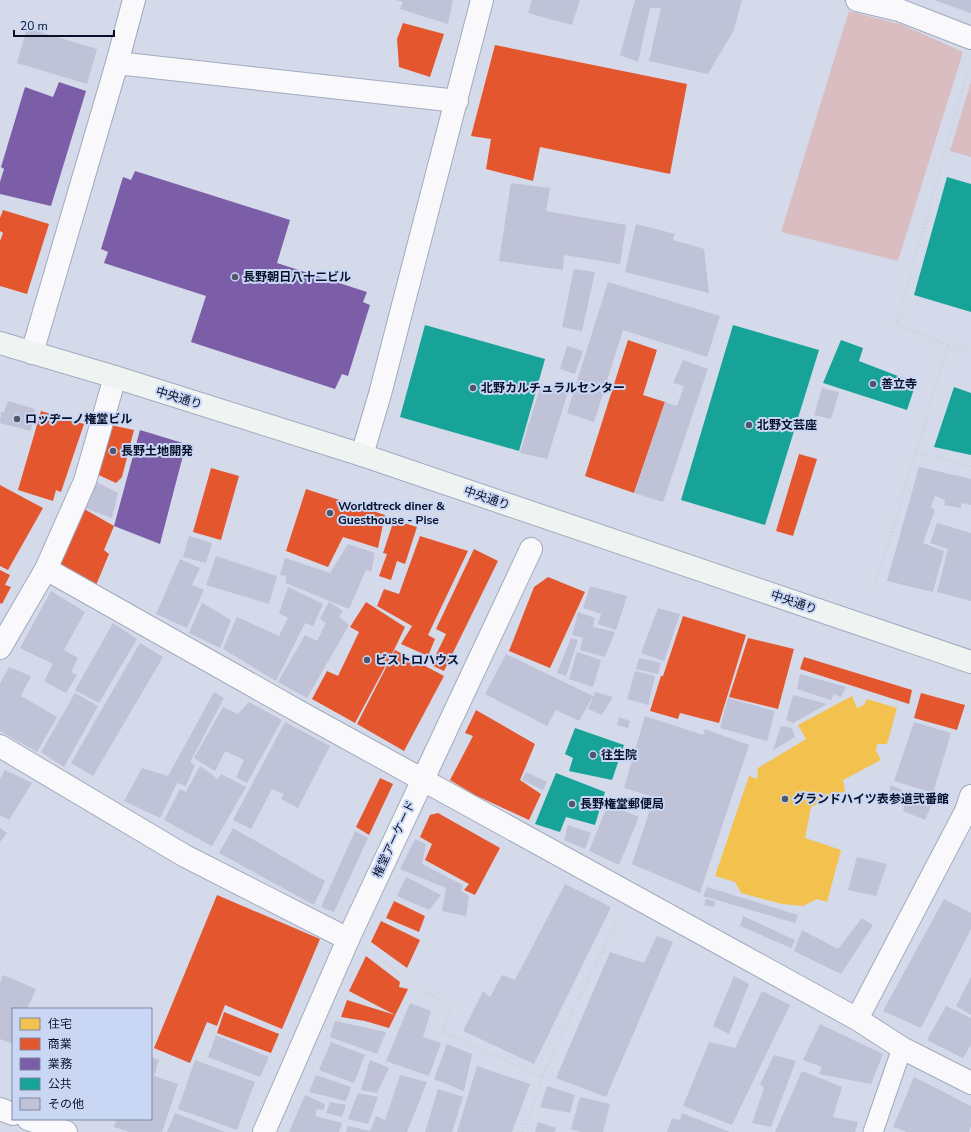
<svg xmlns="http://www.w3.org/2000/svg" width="971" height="1132" font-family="'Nunito Sans','Noto Sans JP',sans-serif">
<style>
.green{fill:#d9bdc1}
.homes{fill:#f2c14e}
.shops{fill:#e4572e}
.offices{fill:#7b5ea7}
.public{fill:#17a398}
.building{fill:#c0c2d7}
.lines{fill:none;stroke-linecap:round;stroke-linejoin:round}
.lane-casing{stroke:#a2aabe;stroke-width:21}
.street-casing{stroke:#a2aabe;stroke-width:24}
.secondary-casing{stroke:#a2aabe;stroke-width:24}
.path{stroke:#cccfd4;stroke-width:2.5;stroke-dasharray:1 3;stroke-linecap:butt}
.lane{stroke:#f9f9fc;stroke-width:19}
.street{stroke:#f9f9fc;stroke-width:22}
.secondary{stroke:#eff4f2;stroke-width:22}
.poi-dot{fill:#4f576d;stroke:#cad7f4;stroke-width:1.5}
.labels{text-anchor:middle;stroke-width:4;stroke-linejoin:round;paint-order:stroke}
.poi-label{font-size:12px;font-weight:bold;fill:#08112a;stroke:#cad7f4;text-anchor:start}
.street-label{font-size:12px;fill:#08112a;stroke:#cad7f4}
</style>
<rect width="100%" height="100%" fill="#d4daea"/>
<!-- green -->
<path class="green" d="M849 11 903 25 963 52 898 261 781 232Z
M971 82V157L950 151Z"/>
<!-- homes -->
<path class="homes" d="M852 696 857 708 864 705 867 699 897 708 887 744H877L876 751 881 760 843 780 845 791 811 807 805 838 841 850 827 902 817 899 803 906 782 904 741 893 735 882 715 876 749 776 757 779 758 768 806 739 798 725Z"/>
<!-- shops -->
<path class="shops" d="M403 23 444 34 430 77 399 67 397 39Z
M495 45 687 84 670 174 540 147 533 181 486 169 491 139 471 136Z
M3 210 49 224 27 294 0 286V241L3 233 0 231V218Z
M628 340 657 350 643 395 665 402 634 493 585 476Z
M41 411 84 424 61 492 56 490 53 501 18 490Z
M106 424 134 430 122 477 116 483 92 472Z
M799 454 817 459 793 536 776 531Z
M211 468 239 476 221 540 193 532Z
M0 485 43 508 8 570 0 566Z
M306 489 385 515 378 548 343 537 328 567 286 551Z
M79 506 114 526 104 550 109 554 94 590 53 567Z
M394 520 417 527 405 564 397 561 391 580 379 576 387 554 383 553Z
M420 536 468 551 428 635 435 639 428 656 401 644 412 626 377 606 384 589 399 594Z
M474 549 498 561 444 671 431 665 446 634 436 629Z
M0 570 10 575 5 585 11 587 2 604 0 603Z
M548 577 585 592 550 668 509 651 534 587Z
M366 602 405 627 394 650 355 723 312 699 327 671 338 676 359 632 350 627Z
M683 616 746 635 719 723 680 713 678 719 650 711 661 676H663Z
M748 638 794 649 778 709 729 697Z
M395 650 444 676 404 751 357 724Z
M804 657 912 690 909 704 800 669Z
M921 693 965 705 957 730 914 718Z
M476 710 535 744 520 780 541 794 529 820 475 795 450 780 473 736 465 733Z
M380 778 393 784 369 835 356 827Z
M438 813 500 848 475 895 464 890 469 884 425 860 432 844 420 837 430 815Z
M217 895 320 939 282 1029 225 1005 217 1026 207 1022 190 1063 154 1048Z
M394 901 425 916 419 932 386 918Z
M381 921 420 940 407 968 371 942Z
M366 956 400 982 399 987 408 989 389 1028 365 1021 341 1017 347 1000 395 1015 349 991Z
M224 1012 279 1034 271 1053 217 1033Z"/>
<!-- offices -->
<path class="offices" d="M59 82 86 91 51 206 0 194V182L4 169 1 167 25 87 53 97Z
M135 171 290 220 277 263 367 292 363 302 370 305 348 376 342 374 335 389 191 342 206 296 104 263 108 252 101 249 123 177 131 180Z
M140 430 186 444 160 544 114 526Z"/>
<!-- public -->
<path class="public" d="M947 177 971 184V312L914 295Z
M425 325 545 359 519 451 400 417Z
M733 325 819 350 765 525 681 500Z
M841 340 863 348 859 361 916 383 907 410 823 383Z
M954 387 971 393V455L934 447Z
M575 728 624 745 612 780 569 771 573 758 565 754Z
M556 773 605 792 595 825 566 817 560 832 535 824Z"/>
<!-- building -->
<path class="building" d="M396 0H453L448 24 400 9 403 2Z
M532 0H580L572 25 528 13Z
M635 0H742L734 30 708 74 649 61 661 8H650L638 62 620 55Z
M934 0H971V13Z
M27 28 97 49 87 84 17 63Z
M511 183 550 188 546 211 626 225 620 264 564 255 563 270 499 261Z
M636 224 675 234 673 240 704 249 709 293 625 272Z
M574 269 595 272 582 331 562 327Z
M608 282 720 316 707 357 623 330 594 422 567 413Z
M567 346 583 351 575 374 560 369Z
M683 360 708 369 663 502 634 493 665 402 677 406 684 386 673 383Z
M541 384 568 392 547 459 520 453Z
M822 388 839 392 831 419 814 415Z
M8 401 35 409 31 431 0 423 1 412H4Z
M919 467 971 479V505L961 503V508L944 505 945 500 935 496 931 507 935 510 923 543 944 551 933 592 887 581Z
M89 478 118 493 112 518 79 506Z
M937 523 971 533V601L937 592 948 549 930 543Z
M189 536 212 543 206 563 183 557Z
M348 544 375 553 371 572 366 570 349 609 286 583V576L280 575 285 558 330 573Z
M216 556 277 576 269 604 206 585Z
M180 559 200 568 192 585 204 590 187 628 156 614Z
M590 586 627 596 616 630 598 624 601 614 583 608Z
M288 587 323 604 313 626 305 623 276 681 223 649 237 617 279 636 288 618 279 613Z
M51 591 85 612 64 650 78 658 71 672 77 675 66 693 44 681 53 664 20 648Z
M329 602 343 611 339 617 349 625 307 698 278 682 305 635 317 641 326 623 320 619Z
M202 603 231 620 220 648 189 633Z
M658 608 680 614 664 661 641 653Z
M578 612 595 618 593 627 615 632 605 657 580 650 583 638 572 635Z
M113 623 137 639 99 703 75 690Z
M571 638 578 640 566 676 557 673Z
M140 643 163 657 93 776 71 763Z
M577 652 601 660 593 687 569 679Z
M506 654 593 696 579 721 556 710 547 726 485 694Z
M639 658 661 663 658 674 636 669Z
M9 667 31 676 21 696 57 717 37 752 0 731V684Z
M635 671 655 676 648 705 627 699Z
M800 674 846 687 841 697 834 694 831 700 797 689Z
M214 692 224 698 190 762 195 765 186 786 177 783 160 818 124 801 142 768 168 776Z
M595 692 613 697 602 715 588 709Z
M75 693 98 706 64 767 41 752Z
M793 695 827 704 793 723 786 720Z
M728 698 775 711 767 741 720 728Z
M249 702 282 720 247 783 236 777 244 760 225 751 215 771 194 758 223 707 238 714Z
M645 716 703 735 705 729 749 745 700 893 632 864 654 797 624 788Z
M619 717 630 721 628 728 617 725Z
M285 722 330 746 298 808 281 799 284 794 272 789 251 829 233 820Z
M914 722 951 733 933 793 894 781Z
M781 726 792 728 795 737 773 750Z
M200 766 218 779 221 774 246 787 212 846 164 820 180 789 186 792Z
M5 770 32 783 9 820 0 815V779Z
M526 772 547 782 543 790 522 780Z
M891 785 902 790 897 805 887 800Z
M908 790 933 801 925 820 903 811Z
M608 804 639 817 619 865 589 851Z
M568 825 591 833 585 849 564 840Z
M0 828 7 833 0 842Z
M233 828 325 881 314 905 219 853Z
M355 831 368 838 334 912 321 907Z
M415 839 426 844 422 864 463 885 461 891 469 896 466 916 442 911 446 888 400 869Z
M857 857 887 864 876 896 848 890Z
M406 877 441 895 429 910 397 896Z
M565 884 611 907 534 1064 463 1031 483 991 490 997 502 975 515 980Z
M707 887 798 915 795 923 703 896Z
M706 899 715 901 714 907 704 905Z
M944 899 971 913V929L921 1028 883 1011Z
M743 916 795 940 791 948 740 926Z
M862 918 873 925 841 974 794 951 802 930 838 949Z
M657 936 673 942 606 1097 556 1078 610 952 644 963Z
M3 975 36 989 27 1009H13V1044L0 1039V983Z
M734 976 749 984 729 1034 713 1026Z
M971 977V1015L956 1006Z
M762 991 790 1005 732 1125 683 1106 709 1042 735 1048Z
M410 1003 431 1011 423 1037 441 1043 429 1076 386 1061Z
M946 1006 971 1018V1045L963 1058 927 1040Z
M335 1021 386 1032 377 1054 330 1037Z
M820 1024 883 1054 871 1084 819 1074 822 1067 803 1060Z
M216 1035 269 1057 260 1077 208 1057Z
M331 1042 365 1055 354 1083 319 1070Z
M447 1044 472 1054 464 1091 434 1079Z
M774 1055 796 1061 771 1127 752 1123 764 1088 760 1084Z
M151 1057 159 1060 154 1076 178 1084 162 1132H129L114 1127 116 1121 111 1119H151Z
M195 1060 255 1082 237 1130 178 1109Z
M370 1060 389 1068 377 1093 361 1090Z
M477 1066 530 1084 512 1132H457Z
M802 1071 842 1087 833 1117 858 1122 855 1132H775Z
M316 1075 351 1087 346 1101 309 1092Z
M400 1075 427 1082 407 1132H346L348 1126 370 1131 376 1116 385 1120Z
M914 1077 971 1106V1126L969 1132H907L893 1127Z
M547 1086 575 1095 570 1113 540 1107Z
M438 1089 463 1097 452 1132H425Z
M358 1093 378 1097 368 1124 348 1119Z
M305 1095 325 1104 324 1110 317 1109 315 1116 342 1123 339 1132H289Z
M580 1097 610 1104 603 1132H581L571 1129Z
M330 1102 346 1105 342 1117 326 1113Z
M175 1113 225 1132H167Z
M682 1113 730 1132H667L672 1118 680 1120Z
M538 1122 556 1128 554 1132H535Z"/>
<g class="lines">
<defs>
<path id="lane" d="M873 1132 902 1048"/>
<path id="street" d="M857 0 899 10 971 38
M117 63 457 101
M32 353 117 63 134 0
M362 455 380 394 482 0
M46 569 305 715 857 1019 902 1048 971 1083
M0 648 46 569 85 481 115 377
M0 746 185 856 348 939
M857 1019 966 811 971 796
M0 1109 13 1114
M28 1119 66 1132
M264 1132 350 935 531 549"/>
<path id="secondary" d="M0 343 115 377 362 455 971 662"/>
</defs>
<!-- lane casing -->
<use href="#lane" class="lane-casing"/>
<!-- street casing -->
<use href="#street" class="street-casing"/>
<!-- secondary casing -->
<use href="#secondary" class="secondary-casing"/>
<!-- path -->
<path class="path" d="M948 345 971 351
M916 452 971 466
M874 590 948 345 896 325 969 66
M374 954 421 991 450 1005 442 1031 542 1077
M522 1132 542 1077 617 919"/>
<!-- lane -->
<use href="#lane" class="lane"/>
<!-- street -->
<use href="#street" class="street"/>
<!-- secondary -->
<use href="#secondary" class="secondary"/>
</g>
<!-- markers -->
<g class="poi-dot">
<circle cx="235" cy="277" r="4"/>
<circle cx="873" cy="384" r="4"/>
<circle cx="473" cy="388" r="4"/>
<circle cx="17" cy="419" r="4"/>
<circle cx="749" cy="425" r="4"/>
<circle cx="113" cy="451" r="4"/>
<circle cx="330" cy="513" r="4"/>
<circle cx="367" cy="660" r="4"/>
<circle cx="593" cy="755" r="4"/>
<circle cx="785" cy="799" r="4"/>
<circle cx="572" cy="804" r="4"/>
</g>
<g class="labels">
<!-- poi labels -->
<g class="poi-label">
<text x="243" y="281">長野朝日八十二ビル</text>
<text x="881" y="388">善立寺</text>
<text x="481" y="392">北野カルチュラルセンター</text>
<text x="25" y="423">ロッヂーノ権堂ビル</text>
<text x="757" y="429">北野文芸座</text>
<text x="121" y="455">長野土地開発</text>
<text x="338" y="510">Worldtreck diner &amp;<tspan x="338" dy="14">Guesthouse - Pise</tspan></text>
<text x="375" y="664">ビストロハウス</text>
<text x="601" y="759">往生院</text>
<text x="793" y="803">グランドハイツ表参道弐番館</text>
<text x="580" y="808">長野権堂郵便局</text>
</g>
<!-- street labels -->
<g class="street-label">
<text transform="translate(179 398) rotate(17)" y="4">中央通り</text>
<text transform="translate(487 498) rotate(19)" y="4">中央通り</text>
<text transform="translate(794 602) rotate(19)" y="4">中央通り</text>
<text transform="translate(394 839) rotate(-65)" y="4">権堂アーケード</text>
</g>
</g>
<!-- legend -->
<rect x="12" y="1008" width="140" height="112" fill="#cad7f4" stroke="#7c88a3"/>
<rect x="20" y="1018" width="20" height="12" fill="#f2c14e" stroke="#7c88a3"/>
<text x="48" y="1028" font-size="12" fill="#08112a">住宅</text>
<rect x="20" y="1038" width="20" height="12" fill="#e4572e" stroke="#7c88a3"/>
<text x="48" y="1048" font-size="12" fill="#08112a">商業</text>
<rect x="20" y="1058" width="20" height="12" fill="#7b5ea7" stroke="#7c88a3"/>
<text x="48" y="1068" font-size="12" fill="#08112a">業務</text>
<rect x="20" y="1078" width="20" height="12" fill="#17a398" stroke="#7c88a3"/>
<text x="48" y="1088" font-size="12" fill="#08112a">公共</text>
<rect x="20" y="1098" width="20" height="12" fill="#c0c2d7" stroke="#7c88a3"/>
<text x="48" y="1108" font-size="12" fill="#08112a">その他</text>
<!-- scale -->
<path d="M14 30v6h100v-6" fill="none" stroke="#08112a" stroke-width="2"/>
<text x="20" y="30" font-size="12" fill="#08112a" stroke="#cad7f4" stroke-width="3" paint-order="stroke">20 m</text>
</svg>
